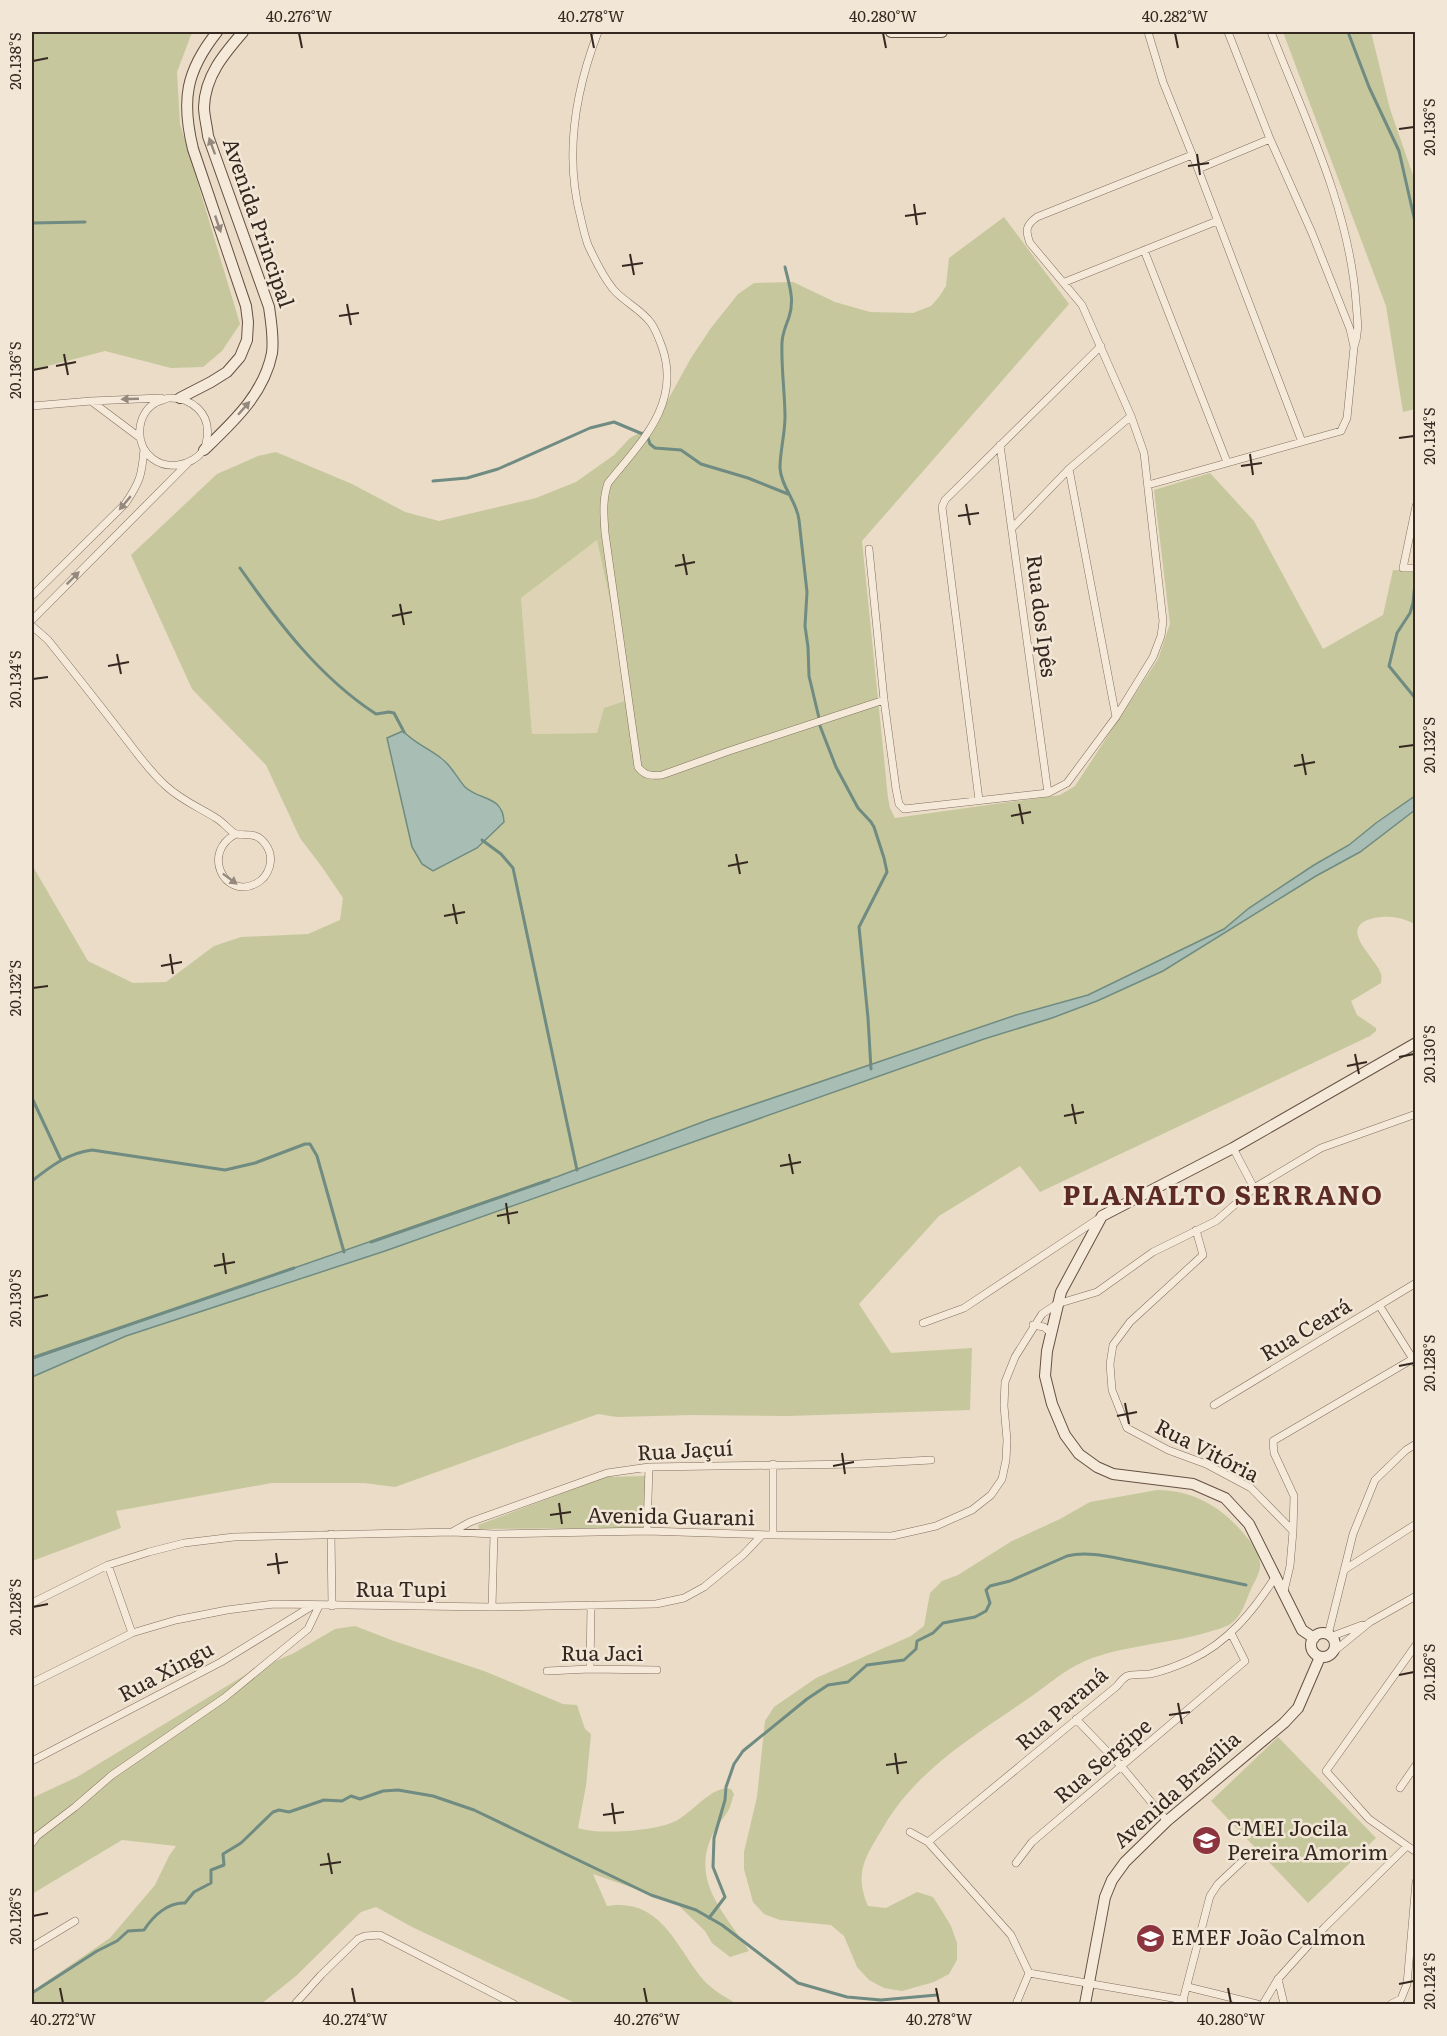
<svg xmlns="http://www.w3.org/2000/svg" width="1447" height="2036" font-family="Literata,serif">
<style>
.farmland{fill:#ded4b5}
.green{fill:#c6c79c;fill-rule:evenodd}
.water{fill:#a8beb5;stroke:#6f8b82;stroke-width:1.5}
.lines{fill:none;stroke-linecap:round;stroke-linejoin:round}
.stream{stroke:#6f8b82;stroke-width:3}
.street-casing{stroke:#836e5e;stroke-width:8}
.secondary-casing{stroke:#655042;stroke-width:12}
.street{stroke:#f5eada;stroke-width:7}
.secondary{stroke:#f5eada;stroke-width:10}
.oneway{fill:#95897e}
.ticks{fill:none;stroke:#352821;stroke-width:2}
.labels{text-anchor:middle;stroke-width:5;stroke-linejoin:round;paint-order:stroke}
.street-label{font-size:21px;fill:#352821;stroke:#f2e7d6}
.poi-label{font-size:21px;fill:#352821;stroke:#f2e7d6;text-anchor:start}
.district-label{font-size:27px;font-weight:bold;letter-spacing:1.5px;fill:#5d2b24;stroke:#f2e7d6}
.neatline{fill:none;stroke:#352821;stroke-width:2}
.ticks-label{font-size:15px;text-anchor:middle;fill:#352821}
</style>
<rect width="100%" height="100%" fill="#eadcc7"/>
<!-- farmland -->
<path class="farmland" d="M597 540 631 699 598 733 532 734 521 598Z"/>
<!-- green -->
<path class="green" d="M32 32H195L191 35 177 72 180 124 240 324 222 351 203 367 171 368 105 351 32 370Z
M1283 32H1371L1390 109 1415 181V409L1403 412 1386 306Z
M1004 217 1069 304 862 541 888 798 890 808 895 818 1060 795 1075 786 1158 659 1170 624 1154 490 1210 473 1254 521 1323 649 1383 615 1393 570 1415 571V796L1376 823 1349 845 1314 865 1249 908 1224 929 1088 995 1016 1015 708 1120 559 1176 32 1359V865L88 961 133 983 166 982 214 946 241 937 308 934 340 920 343 898 322 867 300 838 266 765 192 689 131 555 217 474 258 456 276 452 352 484 405 512 439 521 536 498 576 482 614 455 630 438 645 430 658 418 691 358 711 328 738 294 754 283 793 282 835 302 870 312 913 313 931 306 939 297 946 286 949 258ZM597 540 631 699 604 708 597 733 532 734 521 598ZM403 731 411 740 444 759 467 789 491 800 502 808 412 847 388 739Z
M1415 810V924C1402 917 1389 915 1374 918 1335 927 1376 957 1381 974 1382 977 1381 980 1381 983L1351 1001 1357 1015 1376 1028V1031L1370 1036 1040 1192 1020 1166 939 1216 859 1304 891 1353 972 1348 970 1410 788 1416 692 1415 617 1417 598 1414 395 1487 364 1483H272L116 1511 121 1528 32 1561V1377L126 1336 385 1251 984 1039 1052 1018 1097 1001 1163 971 1316 876 1360 852Z
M645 1476 644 1528 479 1529 478 1525 605 1477Z
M1157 1490C1196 1490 1226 1510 1249 1540 1254 1546 1260 1556 1260 1564 1261 1573 1252 1585 1249 1594 1245 1603 1242 1614 1234 1621 1227 1628 1214 1630 1205 1633 1167 1644 1120 1646 1085 1661 1064 1670 1048 1685 1029 1698 976 1735 917 1769 884 1826 867 1855 853 1871 868 1906L886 1908 917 1892 933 1897 942 1911 951 1926 957 1943V1960L949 1974 934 1982 902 1991 884 1988 869 1980 857 1967 844 1936 831 1925 780 1920 764 1914 753 1902 744 1869V1852L757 1797 765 1721 774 1707 816 1678 911 1636 924 1626 930 1593 942 1581 958 1575 1012 1541 1060 1519 1090 1502Z
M355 1626 394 1641 484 1671 563 1704 577 1705 585 1729 591 1734 586 1786 578 1828C599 1835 651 1831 671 1823 690 1817 711 1784 731 1789L734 1794C732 1799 731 1806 728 1811 721 1822 713 1831 709 1843 694 1886 728 1917 749 1951L730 1957 712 1943 705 1931 676 1903 593 1874 607 1906C659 1898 674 1942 700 1976 709 1988 725 1997 737 2004H577L414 1928 376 1907 361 1912 296 1976 261 2004H32V1988L34 1990 110 1938 155 1885 169 1856 176 1846 122 1840 32 1894V1798L77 1777 250 1672 294 1653 335 1629Z
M1278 1737 1376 1838 1308 1903 1211 1801Z"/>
<!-- water -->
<path class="water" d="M403 731C414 743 428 748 441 758 451 765 457 778 465 787 480 801 503 795 504 822L477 848 433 871 422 864 412 847 387 738Z
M1415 796V810L1360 852 1316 876 1163 971 1097 1001 1052 1018 984 1039 385 1251 126 1336 32 1377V1359L559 1176 708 1120 1016 1015 1088 995 1224 929 1249 908 1314 865 1349 845 1376 823Z"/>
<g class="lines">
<!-- stream -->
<path class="stream" d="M1348 32 1369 87 1399 151 1416 226
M32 223 85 222
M785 267C789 284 795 300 789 317 786 326 782 334 782 343 781 368 785 393 785 417 785 434 780 451 780 468 781 487 797 501 799 520L807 592 805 626 808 647 809 676 819 718
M648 438 650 444 655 448 681 450 701 464 748 478 788 494
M433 481 467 478 498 469 590 428 614 422 645 435
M240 568C278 622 319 677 376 714L389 712 394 713 404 732
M1416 572 1413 603 1410 613 1397 633 1389 666 1416 699
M820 726 836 767 858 808 871 822 874 827 884 858 887 872 859 927 868 1018 871 1069
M482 840 501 854 513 868 577 1170
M32 1098 61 1160
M32 1181C51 1166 68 1153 92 1150L225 1170 255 1163 305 1144H310L317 1156 344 1252
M371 1242 549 1180
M32 1358 294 1268
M709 1918 725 1897 713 1867 714 1838 725 1800 726 1787 734 1764 743 1751 807 1699 828 1685 848 1682 867 1665 904 1660 916 1649 917 1641 933 1633 943 1623 975 1617 986 1611 990 1603 986 1590 990 1586 1010 1581 1067 1556C1088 1551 1110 1557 1132 1561 1170 1568 1208 1577 1246 1585
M32 1993 97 1951 117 1941 128 1931 144 1930C153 1916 168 1902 185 1903L194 1892 211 1883V1870L224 1865 223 1854 241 1843 273 1812 279 1810 289 1812 324 1800 342 1801 351 1796 360 1799 383 1791 398 1790 433 1796 474 1810 651 1895 696 1910 722 1925 798 1983 847 1997 881 2000 937 1995"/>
<defs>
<path id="street" d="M598 32C575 92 564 156 581 219 583 228 585 237 588 245 594 258 605 279 613 289 624 302 641 309 651 323 656 330 659 339 662 347 682 404 640 443 608 483 602 500 604 516 605 533L638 767C645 776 651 776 662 775L729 751 884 700
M1148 32 1163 82 1198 169 1302 442
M1271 32C1305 119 1349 207 1356 302 1357 319 1360 330 1354 347
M1198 169 1270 139
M1144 250 1227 462
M1065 282 1217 221
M168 398C191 397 211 413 207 438 206 442 206 448 203 451 191 466 168 470 153 459 134 445 136 415 155 403 159 401 164 400 168 398Z
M91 401 139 437
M32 406 91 401 161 398
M1000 445 1048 793
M1069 469 1116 717
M1148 485 1341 431 1347 418 1354 347 1350 329 1312 233 1270 139 1228 32
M1416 506 1403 568H1416
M1013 527 1069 469 1131 416
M869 549 884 700 896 789 899 804 904 809 1048 793 1067 783 1116 717 1153 657 1161 636 1163 621 1144 453 1131 416 1082 305 1030 243C1025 230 1026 225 1037 217L1192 155
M32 596 125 504C140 482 142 475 144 449
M32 620 190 461
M32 626 48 640C72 670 96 700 119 730 134 749 148 770 166 786 181 800 200 808 216 818 223 822 228 829 234 833 244 838 255 829 266 845 275 858 270 877 255 884 224 899 201 852 236 834
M979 800 942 507 945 500 1101 346
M1233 1148 1254 1188
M1196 1230 1203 1255 1130 1322 1113 1345 1110 1364 1112 1390 1127 1428 1168 1450 1206 1464 1251 1488 1293 1531 1290 1566 1284 1591
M1379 1305 1416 1364
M923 1323 964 1308 1098 1219
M1033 1325 1044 1327 1051 1333
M1214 1405 1416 1283
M647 1531 649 1467
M1293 1531 1294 1496 1274 1453 1273 1441 1416 1357
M452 1532 470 1522 607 1473 649 1467 858 1464 931 1460
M331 1534 332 1606
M773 1535V1464
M108 1565 132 1633
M1344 1570 1416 1524
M32 1603 108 1565 149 1552 184 1543 234 1537 452 1532 494 1534 647 1531 773 1535 892 1536 936 1526 972 1510 991 1495 1002 1479 1006 1460 1007 1440 1004 1406 1005 1382 1015 1357 1042 1314 1057 1304 1097 1292 1153 1252 1216 1221 1254 1188 1321 1148 1416 1114
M492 1607 494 1534
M1328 1635 1353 1534 1375 1480 1406 1450 1416 1444
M1330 1637 1362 1625
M1416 1645 1326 1771 1369 1819 1416 1852
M1332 1653 1370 1622 1416 1596
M590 1669 591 1605
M547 1671 590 1669 657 1670
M32 1683 132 1633 176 1620 227 1610 274 1604 492 1607 656 1604 684 1598 704 1587 743 1555 762 1535
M1076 1719 1122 1767 1167 1821
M32 1761 221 1662 312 1606
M1400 1788 1416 1765
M910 1832 928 1842 1011 1935 1029 1973 1016 2004
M928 1842 1117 1686C1120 1682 1122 1679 1127 1676 1133 1674 1142 1675 1150 1674 1163 1671 1177 1666 1190 1660 1228 1643 1254 1610 1276 1576
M32 1843 37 1836 75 1807 112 1775 224 1698 308 1629 319 1606
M1016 1863 1032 1842 1245 1661 1231 1633
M32 1947 75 1921
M1029 1973 1184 2000
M1278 1979 1284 2004
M1188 1987 1257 2004
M295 2004 321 1975 358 1939 365 1936 380 1935 514 2004
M1182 2004 1210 1896 1218 1884 1250 1854
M1263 2004 1278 1979 1325 1927 1407 1846
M1391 2004 1401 1999 1407 1984 1416 1882"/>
<path id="secondary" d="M891 32H942
M180 398 211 382 227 372 240 357 247 340 248 322 246 306 193 149C181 100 186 71 217 32
M204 450C233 422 264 394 272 353 274 338 271 321 269 307L208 136C207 126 204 116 204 107 205 76 224 54 243 32
M1311 1645a12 12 0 1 1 24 0a12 12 0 1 1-24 0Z
M1314 1638 1302 1630 1249 1524 1225 1498 1193 1484 1113 1474 1097 1467 1079 1454 1065 1435 1052 1404 1045 1376 1047 1351 1061 1292 1102 1216 1233 1148 1416 1043
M1085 2004 1105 1897 1112 1880 1125 1862 1167 1821 1284 1723 1298 1708 1320 1657"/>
</defs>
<!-- street casing -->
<use href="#street" class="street-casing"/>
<!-- secondary casing -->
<use href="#secondary" class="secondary-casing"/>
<!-- street -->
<use href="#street" class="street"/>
<!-- secondary -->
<use href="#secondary" class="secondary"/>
</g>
<!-- one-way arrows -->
<defs><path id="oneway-solid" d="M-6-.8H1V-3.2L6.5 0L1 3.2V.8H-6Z" transform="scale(1.5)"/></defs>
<g class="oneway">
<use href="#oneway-solid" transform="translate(212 146) rotate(-110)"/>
<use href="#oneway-solid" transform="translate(218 224) rotate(71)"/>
<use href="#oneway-solid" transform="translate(130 399) rotate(178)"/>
<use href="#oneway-solid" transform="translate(244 408) rotate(-49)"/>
<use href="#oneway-solid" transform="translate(125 503) rotate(130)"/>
<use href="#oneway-solid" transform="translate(73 578) rotate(-45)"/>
<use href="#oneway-solid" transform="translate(230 879) rotate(37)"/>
</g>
<!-- ticks -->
<path class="ticks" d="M299 33 302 48M591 33 594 48M883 33 886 48M1175 33 1178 48M33 61 48 58M1399 129 1414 127M1197 154 1200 175M1188 166 1209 163M914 204 917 225M905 216 926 213M630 254 634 275M622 266 643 263M347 304 351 325M339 316 359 313M64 354 68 375M56 366 76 362M33 370 48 367M1399 438 1414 436M1250 454 1253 475M1241 466 1262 463M966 504 970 525M958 516 979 513M683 554 687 575M675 566 695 562M400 604 404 625M392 616 412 612M117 654 121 674M108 666 129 662M33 679 48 677M1399 747 1414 745M1302 754 1306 775M1294 766 1315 762M1019 804 1023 824M1011 816 1031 812M736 854 740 874M728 866 748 862M453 904 457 924M444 916 465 912M170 954 173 974M161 966 182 962M33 988 48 986M1355 1054 1359 1074M1399 1057 1414 1054M1347 1066 1367 1062M1072 1104 1076 1124M1064 1116 1084 1112M789 1154 793 1174M780 1166 801 1162M506 1203 509 1224M497 1216 518 1212M223 1253 226 1274M214 1266 235 1262M33 1298 48 1295M1399 1366 1414 1363M1125 1403 1129 1424M1117 1416 1137 1412M842 1453 845 1474M833 1466 854 1462M559 1503 562 1524M550 1515 571 1512M276 1553 279 1574M267 1565 288 1562M33 1607 48 1604M1399 1675 1414 1672M1178 1703 1182 1724M1169 1715 1190 1712M895 1753 898 1774M886 1765 907 1762M612 1803 615 1824M603 1815 624 1812M328 1853 332 1874M320 1865 341 1862M33 1916 48 1913M1399 1984 1414 1981M60 1988 63 2003M352 1988 355 2003M644 1988 647 2003M936 1988 939 2003M1228 1988 1231 2003"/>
<!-- icons -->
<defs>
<symbol id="school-disc" viewBox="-11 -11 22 22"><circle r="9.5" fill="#8c353e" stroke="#f2e7d6"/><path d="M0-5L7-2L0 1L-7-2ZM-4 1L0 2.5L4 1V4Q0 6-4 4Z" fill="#fff"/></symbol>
</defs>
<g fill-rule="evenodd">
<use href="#school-disc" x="1190" y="1824" width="33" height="33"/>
<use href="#school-disc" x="1134" y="1922" width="33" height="33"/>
</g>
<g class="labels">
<!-- street labels -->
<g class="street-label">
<text transform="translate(258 223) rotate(71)" y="7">Avenida Principal</text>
<text transform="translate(1041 616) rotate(83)" y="7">Rua dos Ipês</text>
<text transform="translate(1306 1330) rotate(-31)" y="7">Rua Ceará</text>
<text transform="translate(685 1451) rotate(-3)" y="7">Rua Jaçuí</text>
<text transform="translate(1207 1451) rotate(27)" y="7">Rua Vitória</text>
<text transform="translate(671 1517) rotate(1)" y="7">Avenida Guarani</text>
<text x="401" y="1597">Rua Tupi</text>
<text x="602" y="1661">Rua Jaci</text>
<text transform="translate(166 1672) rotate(-28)" y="7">Rua Xingu</text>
<text transform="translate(1062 1709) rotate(-41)" y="7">Rua Paraná</text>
<text transform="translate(1103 1761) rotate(-40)" y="7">Rua Sergipe</text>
<text transform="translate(1177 1790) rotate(-42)" y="7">Avenida Brasília</text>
</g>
<!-- poi labels -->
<g class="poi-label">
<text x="1227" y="1836">CMEI Jocila<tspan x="1227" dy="24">Pereira Amorim</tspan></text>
<text x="1171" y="1945">EMEF João Calmon</text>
</g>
<!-- district labels -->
<g class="district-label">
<text x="1223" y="1205">PLANALTO SERRANO</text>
</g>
</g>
<!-- border -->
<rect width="1447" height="2036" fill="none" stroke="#f2e7d6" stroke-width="66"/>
<rect x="33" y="33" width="1381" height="1970" class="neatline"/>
<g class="ticks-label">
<text x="299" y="22">40.276°W</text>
<text x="591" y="22">40.278°W</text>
<text x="883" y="22">40.280°W</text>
<text x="1175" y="22">40.282°W</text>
<text transform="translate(16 61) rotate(-90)" y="5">20.138°S</text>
<text transform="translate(1430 127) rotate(-90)" y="5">20.136°S</text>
<text transform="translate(16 370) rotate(-90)" y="5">20.136°S</text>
<text transform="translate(1430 436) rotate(-90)" y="5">20.134°S</text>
<text transform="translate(16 679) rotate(-90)" y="5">20.134°S</text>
<text transform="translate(1430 745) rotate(-90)" y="5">20.132°S</text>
<text transform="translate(16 988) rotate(-90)" y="5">20.132°S</text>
<text transform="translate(1430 1054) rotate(-90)" y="5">20.130°S</text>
<text transform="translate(16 1298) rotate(-90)" y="5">20.130°S</text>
<text transform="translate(1430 1363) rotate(-90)" y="5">20.128°S</text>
<text transform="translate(16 1607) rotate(-90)" y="5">20.128°S</text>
<text transform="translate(1430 1672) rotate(-90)" y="5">20.126°S</text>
<text transform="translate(16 1916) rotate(-90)" y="5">20.126°S</text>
<text transform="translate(1430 1981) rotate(-90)" y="5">20.124°S</text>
<text x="63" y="2025">40.272°W</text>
<text x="355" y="2025">40.274°W</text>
<text x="647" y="2025">40.276°W</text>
<text x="939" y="2025">40.278°W</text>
<text x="1231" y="2025">40.280°W</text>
</g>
</svg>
